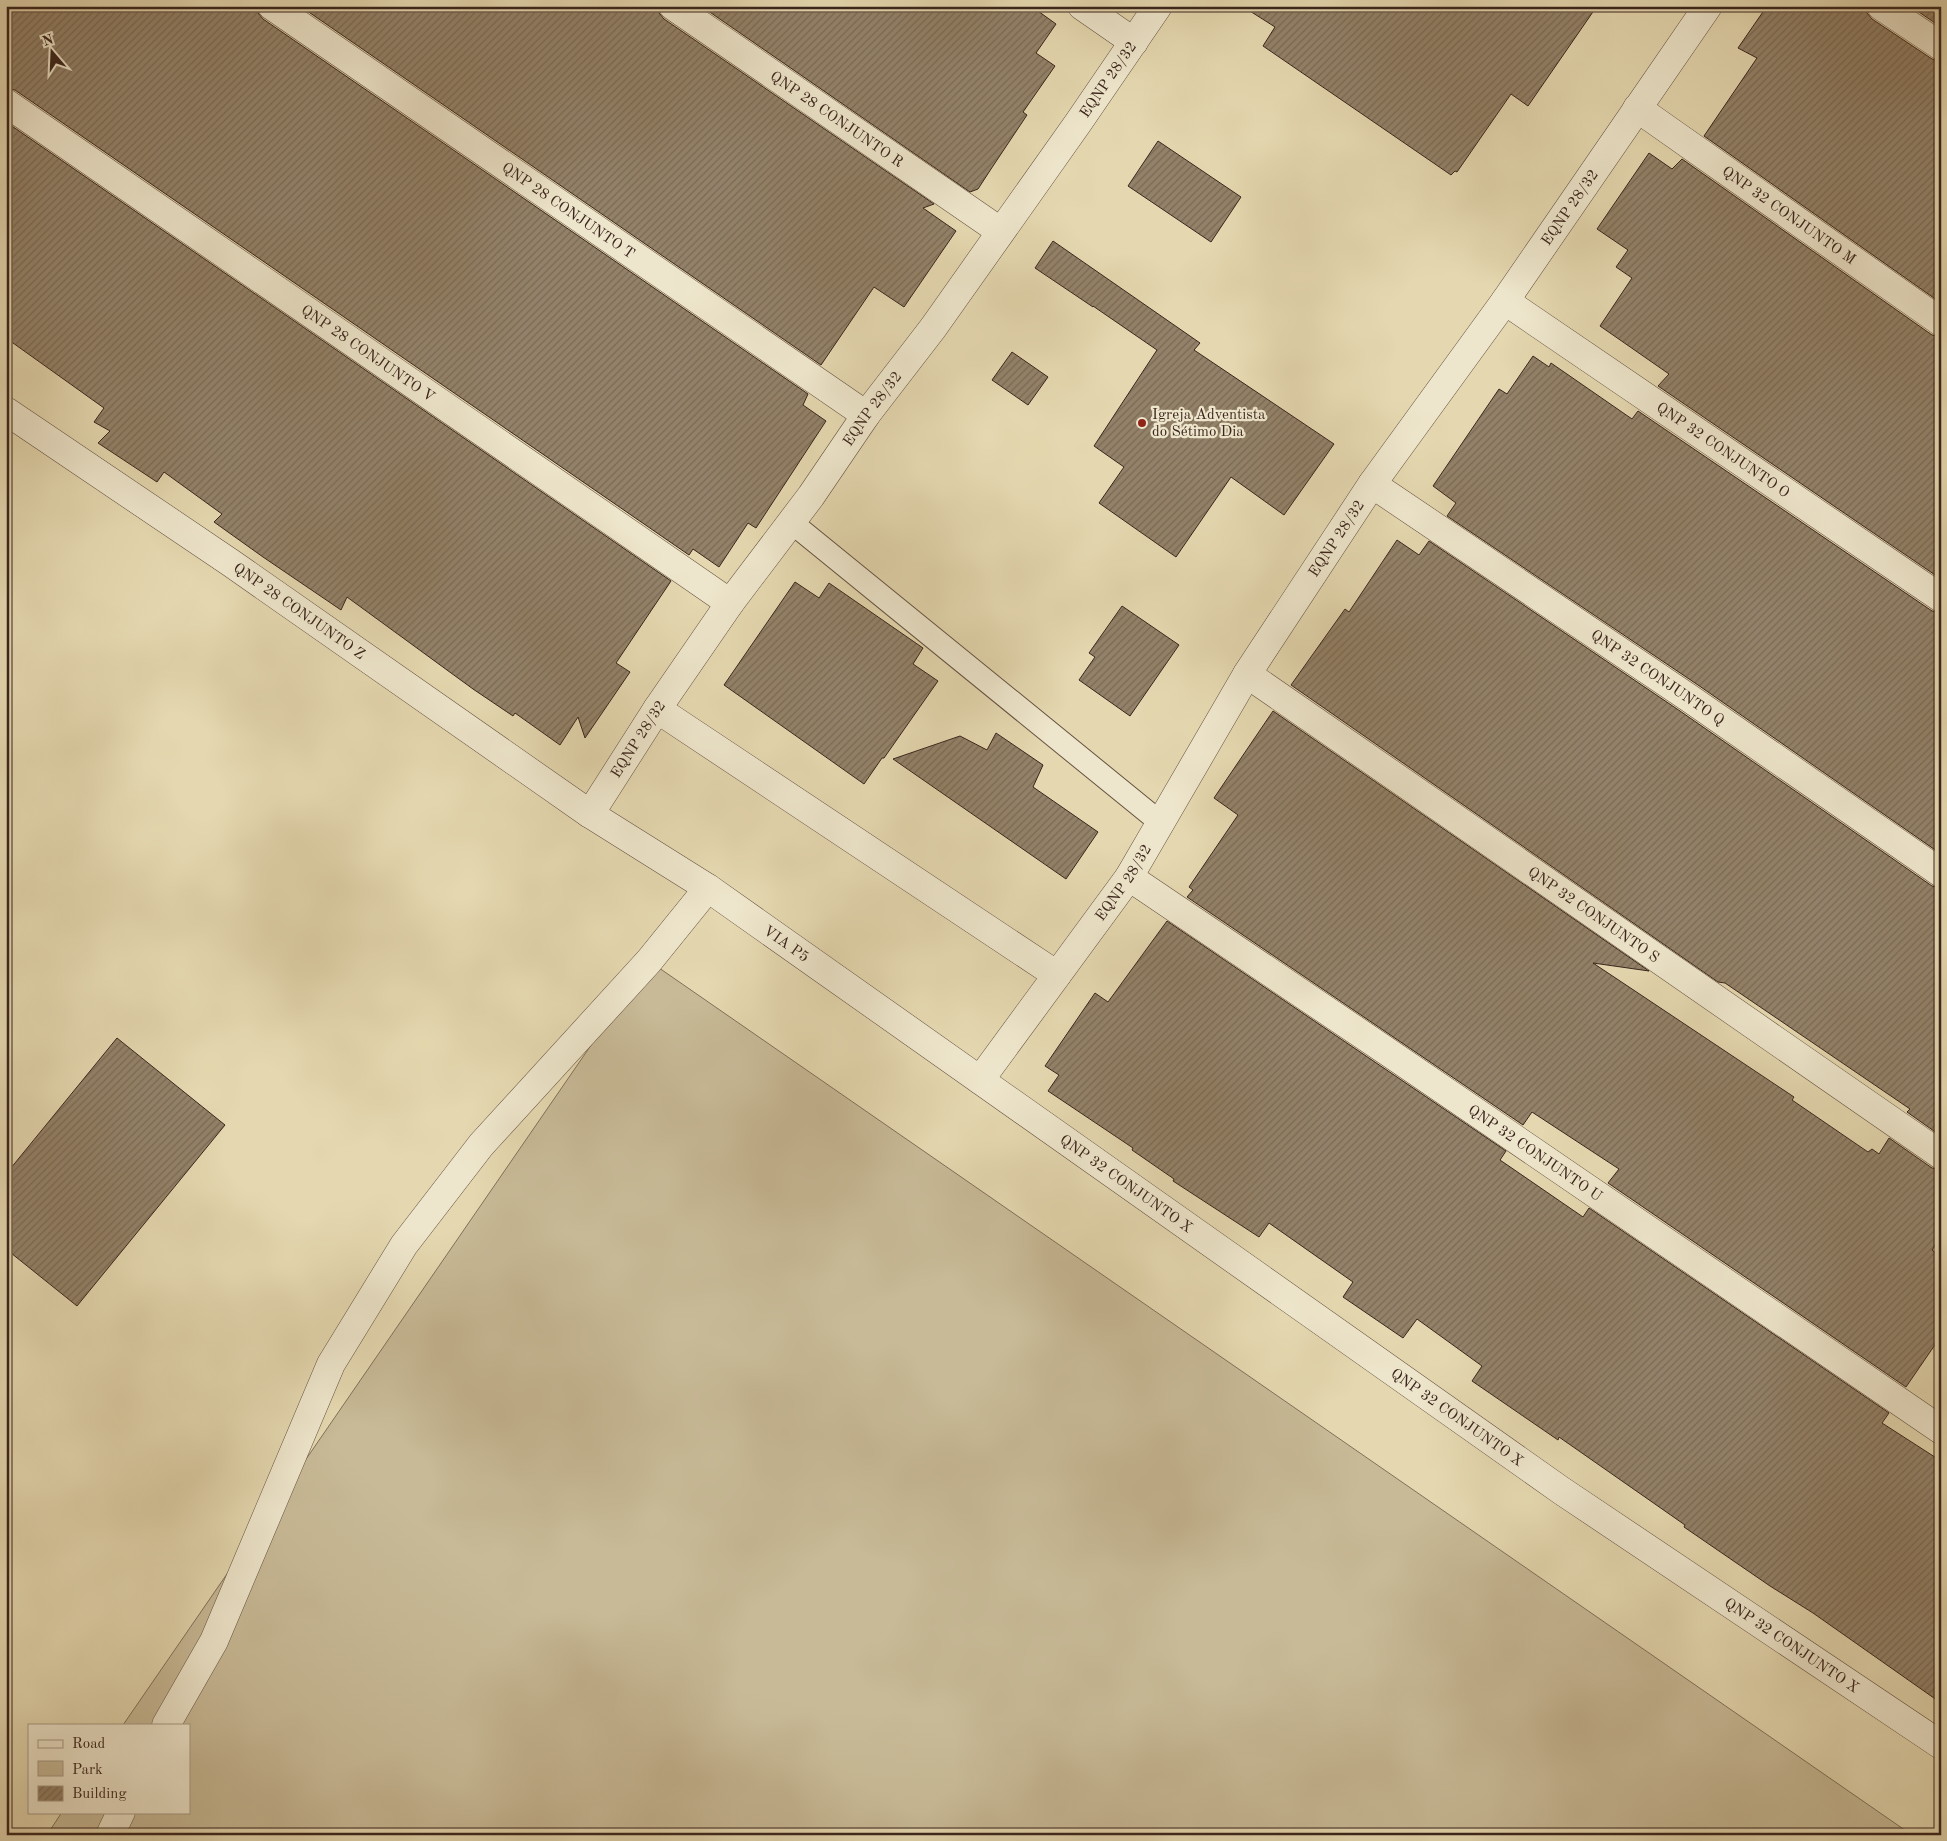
<svg xmlns="http://www.w3.org/2000/svg" width="1947" height="1841" font-family="'Old Standard TT',serif">
<style>
.green{fill:#c8ba97;stroke:#81705a}
.building{fill:url(#building-hatch);stroke:#3a251c}
.lines{fill:none;stroke-linecap:round;stroke-linejoin:round}
.service-casing{stroke:#655241;stroke-width:24}
.minor-casing{stroke:#655241;stroke-width:29}
.tertiary-casing{stroke:#655241;stroke-width:29}
.service{stroke:#eee6cc;stroke-width:22}
.minor{stroke:#eee6cc;stroke-width:28}
.tertiary{stroke:#eee6cc;stroke-width:28}
.poi-dot{fill:#8f2418;stroke:#eee6cc;stroke-width:2}
.labels{text-anchor:middle;stroke-width:4.5;stroke-linejoin:round;paint-order:stroke}
.street-label{font-size:15px;fill:#3a251c;stroke:#eee6cc}
.poi-label{font-size:15px;fill:#3a251c;stroke:#eee6cc;text-anchor:start}
</style>
<defs>
<pattern id="building-hatch" width="6" height="6" patternUnits="userSpaceOnUse" patternTransform="scale(1.25)"><rect width="6" height="6" fill="#938269"/><path d="M-1 1l2-2M0 6l6-6M5 7l2-2" fill="none" stroke="#796a56"/></pattern>
</defs>
<rect width="100%" height="100%" fill="#e5d8b0"/>
<filter id="stains"><feTurbulence type="fractalNoise" baseFrequency=".004" numOctaves="4"/><feColorMatrix values="0 0 0 0 .2 0 0 0 0 .09 0 0 0 0 .02 0 0 0 .5 -.17"/></filter>
<radialGradient id="worn" r=".72"><stop offset=".6" stop-color="#630" stop-opacity="0"/><stop offset="1" stop-color="#630" stop-opacity=".3"/></radialGradient>
<!-- green -->
<path class="green" d="M649 961 1912 1835H47L62 1812H189V1725H123Z"/>
<!-- building -->
<path class="building" d="M6 6H257L258 13 263 19 808 394 803 405 826 421 756 528 748 523 719 567 693 549 689 555 15 90 6 88Z
M300 6H658L659 13 664 19 934 204 923 208 956 231 904 307 874 287 821 365Z
M701 6H1031L1056 24 1036 53 1055 66 1023 112 1027 115 991 169 978 189 970 192Z
M1242 6H1597L1528 106 1511 94 1457 172 1455 171 1451 175 1263 46 1275 27Z
M1767 6H1866L1867 13 1872 19 1932 59 1941 62V303L1704 136 1757 58 1738 48Z
M1910 6H1941V27Z
M6 122 671 581 616 663 630 672 585 738 578 717 560 745 515 713 513 716 473 689 347 597 341 610 263 557 214 522 222 514 164 472 157 482 98 443 110 431 94 422 104 408 6 338Z
M1158 141 1241 197 1211 242 1128 186Z
M1649 153 1672 169 1682 159 1932 335 1941 337V579L1658 386 1669 374 1600 326 1632 278 1616 267 1628 250 1597 229Z
M1053 241 1200 343 1194 350 1334 444 1284 515 1231 477 1176 557 1099 503 1124 467 1094 446 1157 350 1093 306V307L1035 268Z
M1012 352 1048 377 1028 405 992 380Z
M1533 356 1549 367 1551 363 1632 419 1638 411 1932 611 1941 613V854L1698 685 1447 516 1456 503 1433 486 1499 389 1507 394Z
M1397 540 1419 555 1429 541 1680 711 1932 886 1941 888V1136L1907 1112 1910 1109 1725 983 1718 982 1291 685 1345 609 1349 612Z
M795 582 819 598 829 583 923 648 913 664 938 681 884 758H882L864 784 724 685Z
M1122 606 1179 645 1130 716 1079 680 1095 657 1089 653Z
M1273 711 1649 971 1593 963 1794 1097 1792 1100 1868 1152 1872 1149 1879 1154 1889 1138 1932 1168 1941 1170V1237L1932 1250 1941 1257V1336L1906 1387 1608 1183 1619 1169 1532 1112 1523 1125 1187 897 1193 890 1189 887 1238 815 1214 798Z
M996 733 1043 765 1033 787 1098 832 1066 879 893 759 960 736 987 750Z
M1167 921 1506 1151 1500 1160 1583 1217 1589 1208 1889 1413 1882 1423 1941 1461V1703L1813 1613 1770 1586 1684 1527 1685 1525 1559 1437 1558 1440 1472 1381 1482 1366 1417 1319 1403 1338 1343 1297 1353 1282 1269 1223 1259 1237 1173 1181 1174 1179 1132 1150 1133 1148 1048 1091 1059 1075 1045 1066 1095 993 1108 1002Z
M117 1038 225 1125 77 1306 6 1249V1174Z"/>
<g class="lines">
<defs>
<path id="service" d="M791 522 1161 823"/>
<g id="minor">
<path id="s1" d="M272 6 866 415"/>
<path id="s2" d="M673 6 1000 231"/>
<path d="M1082 6 1134 42"/>
<path d="M1881 6 1941 46"/>
<path id="s3" d="M6 103 730 603"/>
<path id="s4" d="M1637 108 1941 322"/>
<path id="s5" d="M1505 301 1941 598"/>
<path id="s6" d="M1372 484 1689 698 1941 873"/>
<path id="s7" d="M1247 674 1941 1155"/>
<path d="M657 709 1057 975"/>
<path id="s8" d="M590 814 657 709 730 603 811 496 866 415 933 328 1078 123 1158 6"/>
<path id="s9" d="M1129 877 1388 1052 1941 1430"/>
<path id="s10" d="M980 1080 1129 877 1247 674 1372 484 1505 301 1708 6"/>
<path d="M166 1725 214 1641 331 1364 404 1245 481 1145 649 961 708 888"/>
<path d="M110 1835 121 1812"/>
</g>
<g id="tertiary">
<path id="s11" d="M6 411 231 563 590 814 708 888 1562 1491 1941 1745"/>
</g>
</defs>
<!-- service casing -->
<use href="#service" class="service-casing"/>
<!-- minor casing -->
<use href="#minor" class="minor-casing"/>
<!-- tertiary casing -->
<use href="#tertiary" class="tertiary-casing"/>
<!-- service -->
<use href="#service" class="service"/>
<!-- minor -->
<use href="#minor" class="minor"/>
<!-- tertiary -->
<use href="#tertiary" class="tertiary"/>
</g>
<!-- markers -->
<circle class="poi-dot" cx="1142" cy="423" r="5"/>
<g class="labels">
<!-- street labels -->
<g class="street-label">
<text dy="5" stroke="none"><textPath href="#s8" startOffset="899">EQNP 28/32</textPath></text>
<text dy="5" stroke="none"><textPath href="#s2" startOffset="199">QNP 28 CONJUNTO R</textPath></text>
<text dy="5" stroke="none"><textPath href="#s10" startOffset="1054">EQNP 28/32</textPath></text>
<text dy="5" stroke="none"><textPath href="#s1" startOffset="360">QNP 28 CONJUNTO T</textPath></text>
<text dy="5" stroke="none"><textPath href="#s4" startOffset="186">QNP 32 CONJUNTO M</textPath></text>
<text dy="5" stroke="none"><textPath href="#s3" startOffset="440">QNP 28 CONJUNTO V</textPath></text>
<text dy="5" stroke="none"><textPath href="#s8" startOffset="494">EQNP 28/32</textPath></text>
<text dy="5" stroke="none"><textPath href="#s5" startOffset="264">QNP 32 CONJUNTO O</textPath></text>
<text dy="5" stroke="none"><textPath href="#s10" startOffset="649">EQNP 28/32</textPath></text>
<text dy="5" stroke="none"><textPath href="#s11" startOffset="355">QNP 28 CONJUNTO Z</textPath></text>
<text dy="5" stroke="none"><textPath href="#s6" startOffset="345">QNP 32 CONJUNTO Q</textPath></text>
<text dy="5" stroke="none"><textPath href="#s8" startOffset="89">EQNP 28/32</textPath></text>
<text dy="5" stroke="none"><textPath href="#s10" startOffset="244">EQNP 28/32</textPath></text>
<text dy="5" stroke="none"><textPath href="#s7" startOffset="422">QNP 32 CONJUNTO S</textPath></text>
<text dy="5" stroke="none"><textPath href="#s11" startOffset="945">VIA P5</textPath></text>
<text dy="5" stroke="none"><textPath href="#s9" startOffset="491">QNP 32 CONJUNTO U</textPath></text>
<text dy="5" stroke="none"><textPath href="#s11" startOffset="1361">QNP 32 CONJUNTO X</textPath></text>
<text dy="5" stroke="none"><textPath href="#s11" startOffset="1766">QNP 32 CONJUNTO X</textPath></text>
<text dy="5" stroke="none"><textPath href="#s11" startOffset="2171">QNP 32 CONJUNTO X</textPath></text>
</g>
<!-- poi labels -->
<g class="poi-label">
<text x="1152" y="419">Igreja Adventista<tspan x="1152" dy="17">do Sétimo Dia</tspan></text>
</g>
</g>
<!-- margin -->
<rect width="1947" height="1841" fill="none" stroke="#e5d8b0" stroke-width="25"/>
<rect x="8" y="8" width="1932" height="1826" fill="none" stroke="#3a251c" stroke-width="2.5"/>
<rect x="12" y="12" width="1922" height="1816" fill="none" stroke="#3a251c"/>
<!-- legend -->
<rect x="28" y="1724" width="162" height="90" fill="#eee6cc" stroke="#a69986"/>
<rect x="38" y="1740" width="25" height="8" fill="#eee6cc" stroke="#a69986"/>
<text x="72" y="1748" font-size="15" fill="#3a251c">Road</text>
<rect x="38" y="1761" width="25" height="15" fill="#c8ba97" stroke="#a69986"/>
<text x="72" y="1774" font-size="15" fill="#3a251c">Park</text>
<rect x="38" y="1786" width="25" height="15" fill="url(#building-hatch)" stroke="#a69986"/>
<text x="72" y="1798" font-size="15" fill="#3a251c">Building</text>
<!-- north arrow -->
<g transform="translate(52 52) rotate(341)" stroke="#eee6cc" stroke-width="4" paint-order="stroke">
<path d="M0-4L9 19L0 12L-9 19Z" fill="#3a251c"/>
<text y="-8" font-size="14" font-weight="bold" text-anchor="middle" fill="#3a251c">N</text>
</g>
<rect width="100%" height="100%" filter="url(#stains)"/>
<rect width="100%" height="100%" fill="url(#worn)"/>
</svg>
